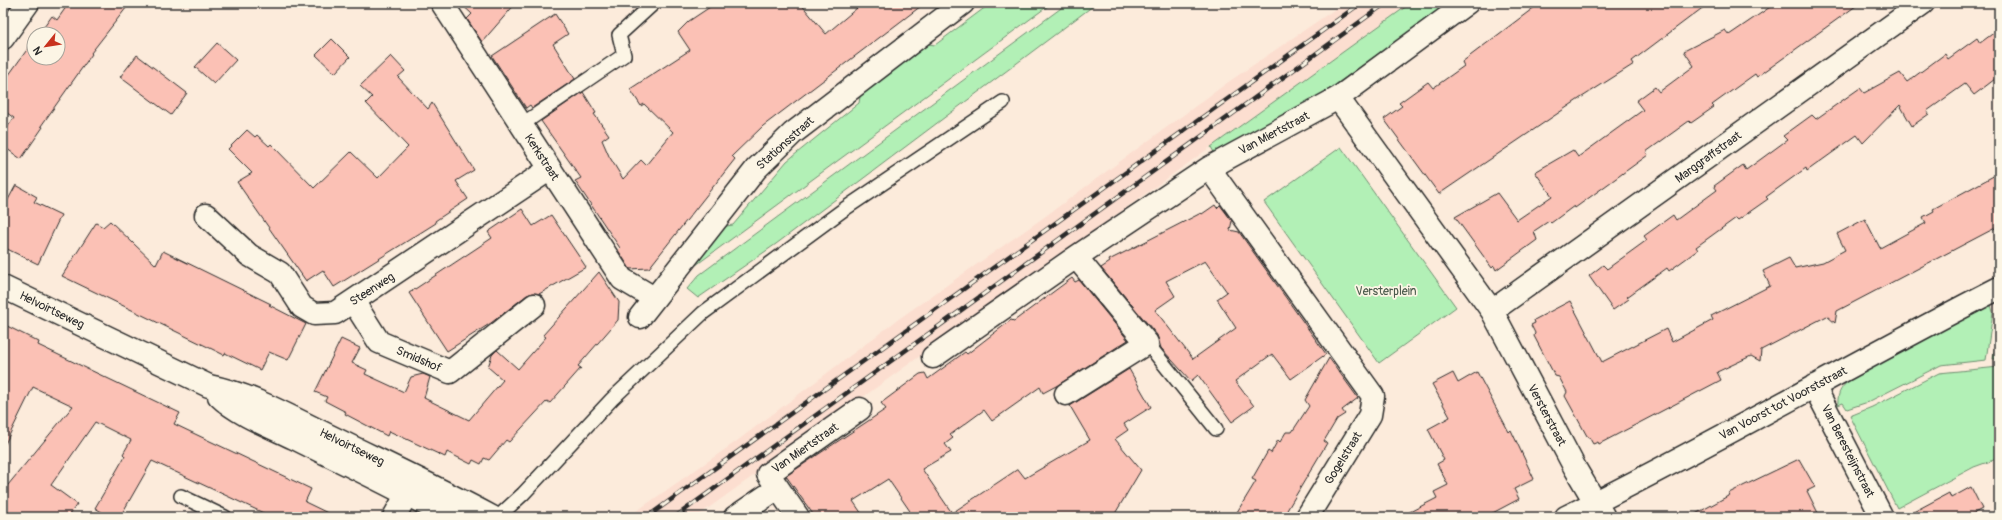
<svg xmlns="http://www.w3.org/2000/svg" width="2002" height="520" font-family="Pangolin,sans-serif">
<style>
.built{fill:#fcded0}
.green{fill:#b2f0b6;stroke:#6e8e70}
.building{fill:#fbc1b5;stroke:#2b2b2b;fill-rule:evenodd}
.lines{fill:none;stroke-linecap:round;stroke-linejoin:round}
.service-casing{stroke:#2b2b2b;stroke-width:16}
.minor-casing{stroke:#2b2b2b;stroke-width:25}
.secondary-casing{stroke:#2b2b2b;stroke-width:25}
.service{stroke:#fcf5e5;stroke-width:13}
.minor{stroke:#fcf5e5;stroke-width:22}
.secondary{stroke:#fcf5e5;stroke-width:22}
.rail-casing{stroke:#2b2b2b;stroke-width:4.5}
.rail{stroke:#fcf5e5;stroke-width:3;stroke-dasharray:9;stroke-linecap:butt}
.labels{text-anchor:middle;stroke-width:3.5;stroke-linejoin:round;paint-order:stroke}
.street-label{font-size:12px;fill:#2b2b2b;stroke:#fcf5e5}
.park-label{font-size:12px;fill:#4d5c4e;stroke:#fcf5e5}
</style>
<rect width="100%" height="100%" fill="#fcebdb"/>
<filter id="ink" filterUnits="userSpaceOnUse"><feTurbulence type="fractalNoise" baseFrequency=".025" numOctaves="2"/><feDisplacementMap in="SourceGraphic" scale="8" xChannelSelector="R" yChannelSelector="G"/><feConvolveMatrix kernelMatrix="1 2 1 2 8 2 1 2 1" color-interpolation-filters="sRGB"/></filter>
<g filter="url(#ink)">
<!-- built -->
<path class="built" d="M1344 3H1411L696 517H628L737 441 900 318 1043 218 1227 83Z"/>
<!-- green -->
<path class="green" d="M991 3H1052L692 268 720 227 733 225 787 161 859 103 861 90 923 43 935 45Z
M1068 3H1097L776 244 698 298 687 289 699 275Z
M1411 3H1449L1310 103 1215 154 1211 147Z
M1341 147 1456 307 1379 363 1264 202Z
M1991 305 1993 312 1986 360 1941 365 1868 402 1847 409 1843 403 1838 405C1837 392 1842 386 1852 378Z
M1999 323V359H1993Z
M1999 367V458L1974 467 1897 508 1850 416 1872 407 1939 373Z"/>
<!-- building -->
<path class="building" d="M69 3H130L91 53 92 54 41 126 43 127 21 159 3 146V133L14 118 3 110V83L34 40V58H58V34H39L52 16 57 20Z
M460 3H516L482 42 467 19 472 14Z
M716 3H800L826 34 863 3H925L763 126 732 156 735 159 649 268 630 269 618 250 620 248 575 181 581 178 541 121 583 92 596 113 594 114 609 135 602 140 609 156 623 179 641 160 646 165 673 132 644 104 641 106 630 89 690 50 678 32 689 21Z
M1540 3H1709L1632 61 1634 64 1579 99 1439 194 1384 119 1402 106 1399 103 1428 82 1433 88 1464 66 1462 62Z
M1776 3H1860L1757 77 1755 74 1712 105 1714 107 1691 123 1689 121 1646 152 1648 155 1575 208 1574 206 1551 223 1549 221 1534 231 1537 240 1496 270 1494 266 1492 268 1455 217 1497 193 1517 220 1552 196 1535 172 1573 150 1578 157 1643 110 1636 101 1655 87 1659 92 1694 66 1684 51 1725 30 1729 35Z
M555 14 568 34 553 44 575 79 532 108 530 105 526 108 492 56Z
M1999 29V76L1974 95 1965 84 1927 111 1929 114 1912 126 1900 105 1863 143 1857 135 1807 171 1806 168 1766 197 1768 199 1738 220 1736 218 1696 247 1698 250 1669 271 1667 268 1627 297 1629 299 1613 310 1589 276 1603 265 1607 269 1647 240 1644 236 1673 215 1676 220 1717 190 1714 186 1743 165 1746 170 1787 140 1783 136 1812 115 1816 119 1860 88 1864 93 1900 73 1907 82 1945 54 1948 59 1977 38 1980 43Z
M332 39 350 57 335 73 316 55Z
M217 43 236 60 214 84 195 67Z
M137 55 187 93 171 115 120 77Z
M391 56 405 71 398 77 428 109 432 103 474 170 456 181 468 199 435 221 436 223 334 287 323 270 306 281 237 182 252 173 228 149 247 130 255 137 257 135 269 146 271 144 314 188 351 152 378 178 408 147 366 103 372 97 360 86Z
M1999 173V226L1837 311 1835 323 1827 316 1761 350 1760 361 1751 356 1717 372 1721 380 1599 444 1598 442 1593 444 1589 437 1587 436 1565 396 1567 392 1559 377 1555 376 1534 336 1535 333 1531 325 1535 323 1534 320 1570 301 1602 362 1666 329 1672 342 1713 320 1711 316 1770 286 1763 271 1789 258 1795 268 1823 262 1845 250 1837 234 1865 219 1880 248 1926 223 1923 217 1934 211 1933 209Z
M16 185 37 197 34 202 61 215 38 264 3 247V209Z
M1215 205 1217 208 1220 205 1232 221 1230 230 1239 232 1326 354 1291 379 1272 354 1235 381 1254 406 1232 422 1198 375 1191 381 1161 348 1157 335 1101 268 1110 262 1109 260 1129 250 1201 213 1202 214ZM1205 261 1227 292 1217 299 1236 328 1193 359 1155 310 1175 296 1166 281Z
M522 209 533 226 551 215 586 267 539 294 533 293 527 295 491 323 447 351 409 293 492 238 488 232Z
M110 221 156 265 163 251 271 304 269 305 306 324 288 360 269 352 260 370 225 353 224 355 212 349 62 276 96 223 103 227Z
M599 272 619 302 618 320 578 366 581 368 550 403 547 401 509 442 506 440 489 460 484 458 481 464 473 460 471 464 447 452 445 457 389 431 387 436 345 414 346 412 325 401 327 397 315 392 341 339 360 348 352 363 367 370 365 374 404 392 411 377 423 374 430 377 424 398 469 420 503 380 488 367 492 355 497 350 518 369 546 337 543 335Z
M1072 278 1075 282 1079 280 1128 340 1058 385 1043 393 1040 387 992 421 984 410 950 435 953 438 945 444 951 452 922 469 952 513 1018 469 1025 478 1090 440 1070 406 1129 369 1151 407 1124 424 1128 430 1115 439 1141 470 1113 517H914L888 479 853 501 864 517H815L786 476 886 409 881 403 920 374 925 373 928 379 965 352 967 354 1011 320 1014 321Z
M3 324 39 342 38 345 180 413 174 424 311 489 305 502 336 517H272L152 461 120 517H110L95 508 125 456 123 454 131 440 95 422 51 485 77 504 68 517H3V491L73 406 33 387 3 448Z
M1329 358 1358 398 1342 410 1345 414 1337 419 1324 441 1327 443 1283 517H1234L1256 481 1252 479 1268 451 1271 453 1278 440 1280 442 1286 432H1292L1309 406 1305 400Z
M1477 372 1509 432 1511 430 1534 479 1514 489 1519 499 1485 517H1400L1437 498 1434 492 1448 485 1437 464 1444 460 1428 429 1450 417 1432 384 1453 373 1458 383Z
M1799 459 1815 487 1807 491 1820 517H1690L1728 496 1729 493 1743 486Z
M1971 487 1982 509 1967 517H1904L1949 493 1951 498Z"/>
<g class="lines">
<defs>
<path id="service" d="M521 125 624 55 619 35 654 3
M1147 343 1216 429
M181 496 225 517
M498 517 523 494 612 399 703 313 843 210 1003 102"/>
<path id="minor" d="M442 3 622 279 654 298
M3 38 28 3
M1338 98 1492 311 1575 468 1604 517
M1209 168 1373 396 1370 415 1307 517
M206 215 249 255 280 273 302 307 314 314 335 313 353 301 550 169
M353 301 379 342 450 372 534 305
M1492 311 1923 3
M640 317 756 169 793 133 963 3
M933 357 1076 257 1209 168 1338 98 1467 3
M1814 386 1882 517
M1066 394 1147 343 1076 257
M778 488 798 517
M394 517 407 494
M735 517 778 488 768 474 860 409
M1566 517C1713 445 1854 362 1999 288"/>
<path id="secondary" d="M3 287 209 386C255 395 297 421 340 441 391 466 442 490 492 517
M219 396C237 414 271 427 294 438 346 464 398 488 449 517"/>
</defs>
<!-- service casing -->
<use href="#service" class="service-casing"/>
<!-- minor casing -->
<use href="#minor" class="minor-casing"/>
<!-- secondary casing -->
<use href="#secondary" class="secondary-casing"/>
<!-- service -->
<use href="#service" class="service"/>
<!-- minor -->
<use href="#minor" class="minor"/>
<!-- secondary -->
<use href="#secondary" class="secondary"/>
<defs>
<path id="rail" d="M647 517 1361 3
M675 517 1386 3"/>
</defs>
<!-- rail casing -->
<use href="#rail" class="rail-casing"/>
<!-- rail -->
<use href="#rail" class="rail"/>
</g>
</g>
<g class="labels">
<!-- street labels -->
<g class="street-label">
<text transform="translate(1274 133) rotate(-28)" y="4">Van Miertstraat</text>
<text transform="translate(785 143) rotate(-42)" y="4">Stationsstraat</text>
<text transform="translate(542 157) rotate(57)" y="4">Kerkstraat</text>
<text transform="translate(1708 157) rotate(-36)" y="4">Marggraffstraat</text>
<text transform="translate(372 289) rotate(-33)" y="4">Steenweg</text>
<text transform="translate(52 310) rotate(26)" y="4">Helvoirtseweg</text>
<text transform="translate(419 359) rotate(23)" y="4">Smidshof</text>
<text transform="translate(1783 403) rotate(-28)" y="4">Van Voorst tot Voorststraat</text>
<text transform="translate(1547 415) rotate(62)" y="4">Versterstraat</text>
<text transform="translate(352 447) rotate(26)" y="4">Helvoirtseweg</text>
<text transform="translate(805 448) rotate(-35)" y="4">Van Miertstraat</text>
<text transform="translate(1848 451) rotate(63)" y="4">Van Beresteijnstraat</text>
<text transform="translate(1343 458) rotate(-58)" y="4">Gogelstraat</text>
</g>
<!-- park labels -->
<g class="park-label">
<text x="1386" y="295">Versterplein</text>
</g>
</g>
<!-- margin -->
<rect width="2002" height="520" fill="none" stroke="#fcf5e5" stroke-width="16"/>
<rect x="8" y="8" width="1986" height="504" fill="none" stroke="#2b2b2b" stroke-width="1.5" filter="url(#ink)"/>
<!-- north arrow -->
<g transform="translate(46 46) rotate(240)"><circle r="19" fill="#fcf5e5" stroke="#a8a49b"/>
<path d="M0-3L7 15L0 10L-7 15Z" fill="#c8321e"/>
<text y="-6" font-size="11" font-weight="bold" text-anchor="middle" fill="#2b2b2b">N</text>
</g>
</svg>
